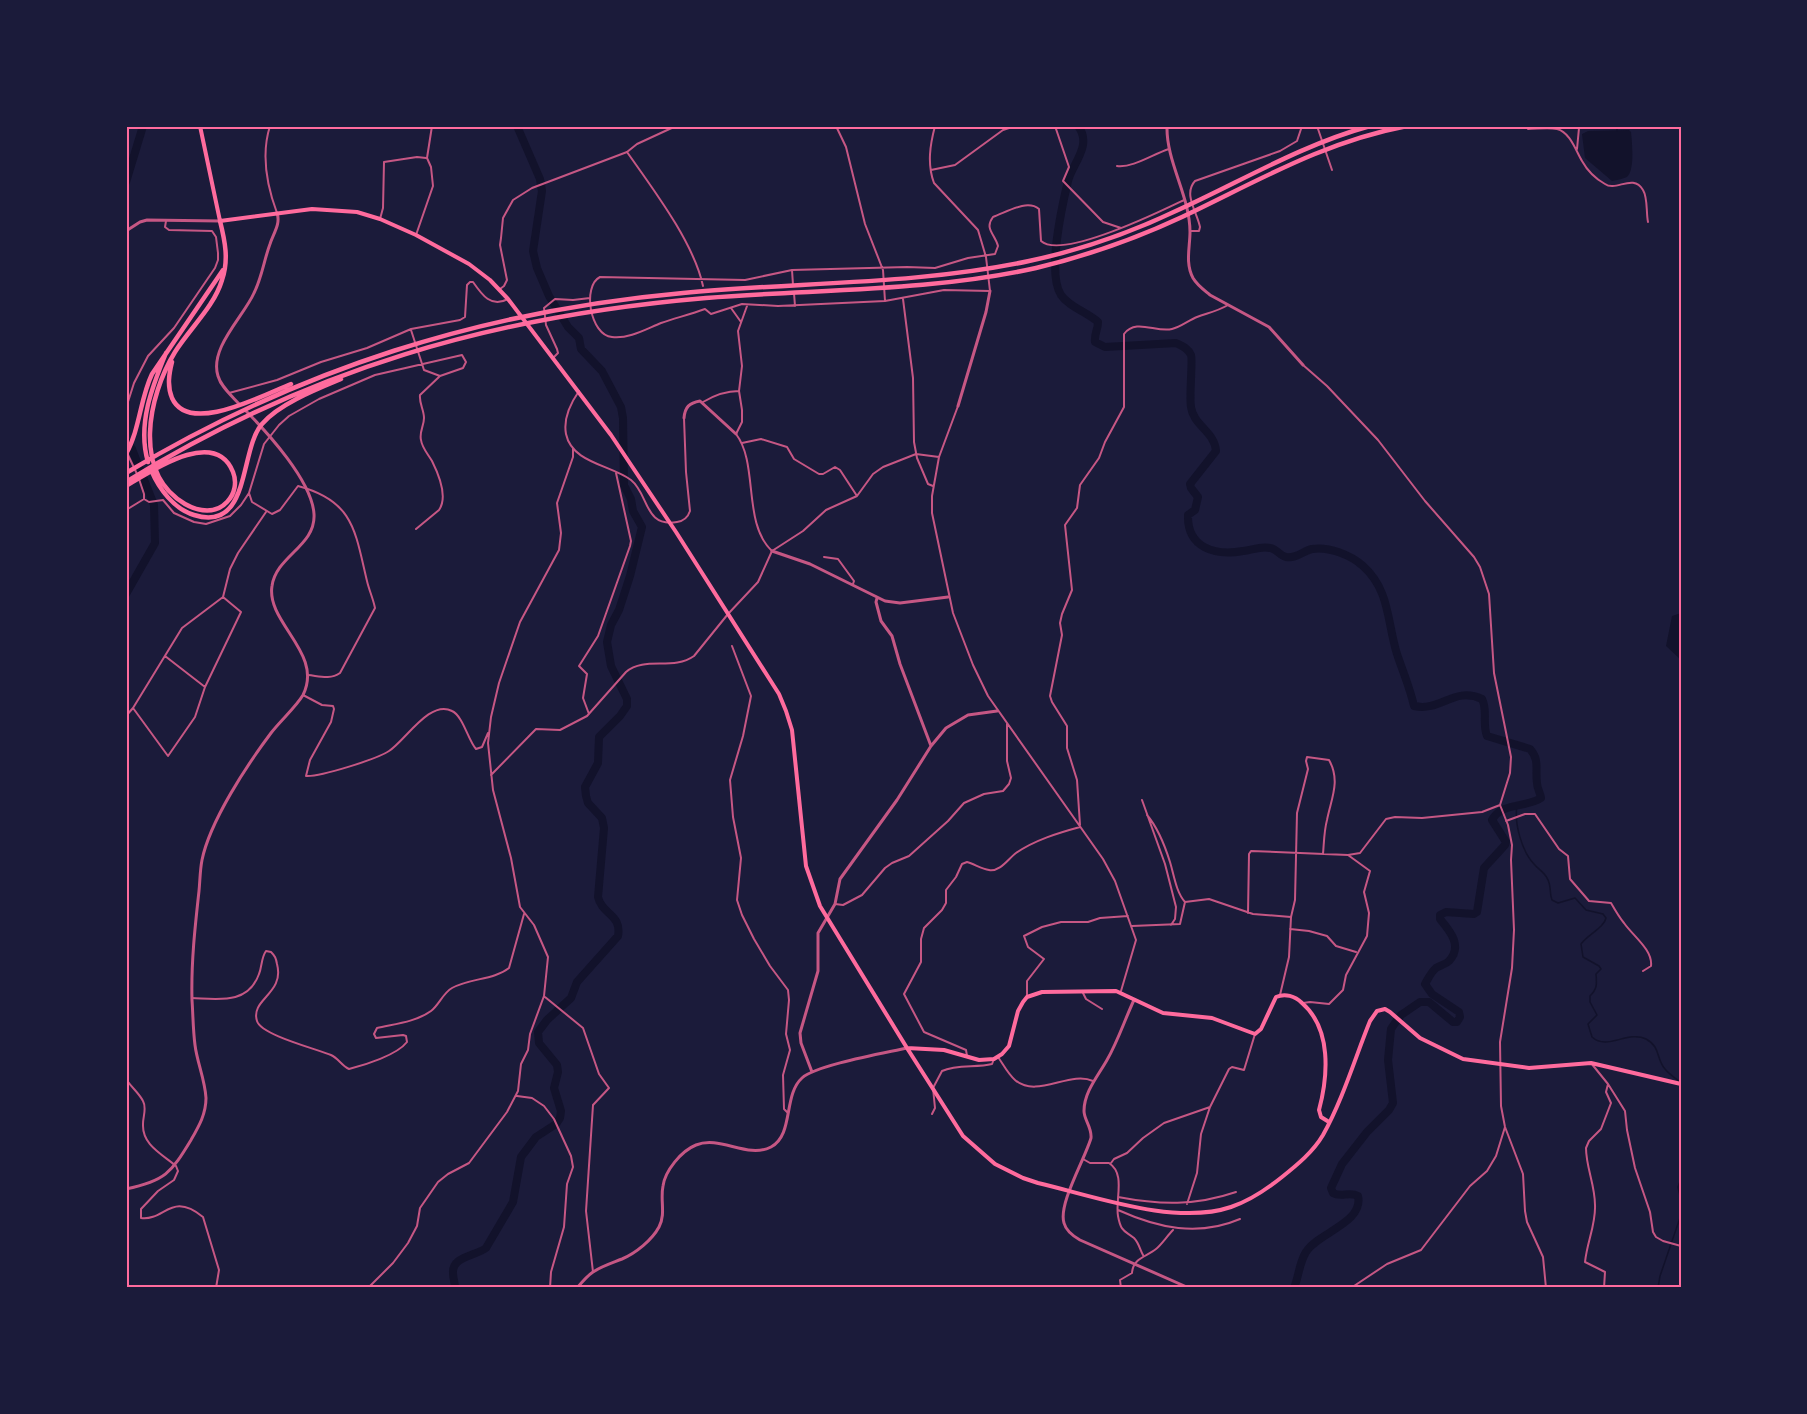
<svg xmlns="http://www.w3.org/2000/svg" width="1807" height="1414" font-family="Montserrat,sans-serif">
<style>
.water{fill:#12122b}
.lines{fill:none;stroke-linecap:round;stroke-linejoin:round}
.stream{stroke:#12122b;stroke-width:1.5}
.river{stroke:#12122b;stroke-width:8}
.minor{stroke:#c65784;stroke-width:2}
.tertiary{stroke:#c65784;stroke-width:3}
.primary{stroke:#ff6b9d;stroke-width:4}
.motorway{stroke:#ff6b9d;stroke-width:4.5}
.neatline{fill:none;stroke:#ff6b9d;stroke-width:2}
</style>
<rect width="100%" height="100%" fill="#1b1b3a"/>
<!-- water -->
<path class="water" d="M1629 130 1631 132C1632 142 1635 170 1627 177 1623 179 1616 180 1612 181L1585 158 1582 134 1588 131Z
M1681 613V660L1666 646 1672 616Z"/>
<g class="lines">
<!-- stream -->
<path class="stream" d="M1617 126V131
M1517 806C1514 823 1522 852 1534 864 1538 869 1544 872 1547 878 1552 886 1549 893 1552 900L1558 903 1575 898 1586 910 1603 914 1606 918C1604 928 1588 934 1581 944L1583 957 1599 966 1601 969 1596 974C1597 985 1597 989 1590 996V1002L1597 1015 1588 1024 1592 1037C1607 1051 1628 1030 1646 1039 1661 1047 1656 1059 1665 1069 1669 1074 1675 1078 1680 1082
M1681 1179 1678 1187 1681 1200
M1658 1288 1660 1276 1681 1215"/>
<!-- river -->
<path class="river" d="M1078 126C1093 145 1072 164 1068 181 1062 206 1047 274 1061 295 1069 307 1087 312 1098 322 1098 330 1094 334 1095 342L1105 347 1176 343C1182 346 1188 348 1191 355 1193 360 1189 395 1191 407 1193 425 1215 432 1216 451L1190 484 1191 488 1198 497 1195 510 1188 515C1187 548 1215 556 1243 551 1252 550 1261 546 1270 548 1277 549 1280 556 1286 557 1296 559 1303 551 1312 549 1328 546 1351 555 1363 566 1390 590 1387 622 1397 654 1403 672 1410 688 1414 706 1441 712 1454 686 1482 699 1488 710 1482 724 1487 736L1530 749C1540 760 1535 769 1537 783 1537 788 1540 792 1541 798 1526 808 1502 802 1492 820L1506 842 1505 845 1484 868 1477 912 1474 914 1446 912 1440 915V919C1450 931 1463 946 1449 961 1445 965 1440 965 1436 968 1431 972 1428 979 1425 984L1432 994 1459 1012 1460 1017 1457 1022H1453L1429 1002H1420L1401 1015 1395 1023 1391 1029 1388 1060 1393 1103 1389 1110 1367 1132 1342 1164 1331 1188 1333 1193C1341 1198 1349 1191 1358 1196 1364 1223 1317 1233 1306 1252 1299 1263 1299 1276 1294 1288
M126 182 143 126
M126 441 132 449 154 505 155 543 126 594
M455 1288C455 1283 453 1278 453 1273 452 1256 476 1256 486 1248L513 1202 521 1157 536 1137 556 1124 560 1118 561 1111 554 1088 558 1072 557 1065 539 1043 538 1032 547 1020 571 998 577 982 618 936C622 914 602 915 598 897L604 828 602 818 588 803 586 796 585 787 598 763 599 737 620 716 627 706V699L611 666 607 642 611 625 619 610 630 576 642 527 633 511 631 499 624 485 623 418 621 407 602 371 581 349 579 338 568 327 549 296 537 268 533 251 542 191 540 179 517 126"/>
<!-- minor -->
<path class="minor" d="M270 126C261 154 267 186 277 213
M836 126 846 147 865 224 883 270 885 301
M935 126C930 145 927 164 934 183L978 230 986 257 990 291 944 290 885 301 778 306 742 304 711 314 705 309C691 314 676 318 661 323 646 329 629 339 612 337 590 335 582 286 600 277L745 280 792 270 907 267 935 268 968 258 995 254 998 246C995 234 984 229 993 217 1007 212 1027 199 1039 209L1041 241C1062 260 1159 212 1184 200
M1055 126 1069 167 1063 181 1103 222 1121 228
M1317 126 1332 170
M1528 126V129C1537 129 1548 127 1557 129 1570 132 1576 151 1582 161 1587 170 1596 179 1605 184 1616 192 1633 173 1643 190 1648 198 1646 213 1648 222
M1577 149 1579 128 1604 126
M627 152C653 189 694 243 703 286
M1117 166C1133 168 1153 154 1169 149
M931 170 955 165 1003 130 1015 126
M380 219 383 208 384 162 417 157 426 158
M1190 231H1199L1200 227C1197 212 1183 194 1195 181L1280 151 1297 141 1302 126
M416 235 433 186 431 167 427 158 432 126
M792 270 793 285
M500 289 504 286 507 280 500 245 501 238 503 218 513 200 532 188 627 152 637 144 676 126
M794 293 795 306
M903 299 913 378 914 442 917 458 928 484 933 486
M747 306 738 331 742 366 739 391 742 410V422L736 434C759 464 742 523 772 551
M731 308 741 322
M411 330 424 370 440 376
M553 358 558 353 557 349 546 325 544 308 555 299 573 300 590 298
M1303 365 1327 386 1378 440 1425 501 1474 557 1480 567 1489 594 1494 673 1511 757 1510 773 1500 805 1508 825 1512 845 1511 860 1514 930 1512 968 1500 1042 1501 1106 1505 1127 1523 1174 1525 1211 1527 1222 1543 1257 1546 1288
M579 391C570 404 563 418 566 434 572 463 611 465 631 480 649 494 644 528 677 522 684 521 688 517 690 511L686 472 684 418
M229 393 277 380 321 362 367 348 411 329 460 320 465 317 467 285 470 282H473C482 295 491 308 508 299
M703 402C713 396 727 391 739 391
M958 406 939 457 932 496V513L953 613 973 665 988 696 1103 859 1115 881 1136 940 1121 991
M126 408 134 383 148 356 174 328 215 268 218 260V253L216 237 212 231 169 230 165 227 166 221
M742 443 761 439 787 447 794 459 819 474H823L835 467 840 470 857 496
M128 455 137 474
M139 479 144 494V499
M249 493 252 502 272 514 280 510 298 486C354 501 355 531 367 581 369 590 373 598 375 608L340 673C330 680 319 676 308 675
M126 510 144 499 149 502 163 500 174 513 194 522 206 524 230 516 241 505 249 493 264 444 279 425 289 416 319 399 375 375 462 355 466 362 463 368 440 376 420 395C419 403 424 410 424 418 424 426 419 432 421 440 422 448 428 454 432 461 438 473 448 497 439 510L416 529
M824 557 838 559 854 581 853 584
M732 646 751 696 743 736 730 780 733 817 741 858 737 900 742 915 754 939 770 966 788 990 789 1000 786 1034 790 1050 783 1075 784 1109 788 1113
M165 656 205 687
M303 695 322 705 333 706 334 709 331 722 310 760 306 776C320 777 377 759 389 751 405 741 430 699 452 711 463 716 468 740 476 749L482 747 488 733
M133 708 168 756 195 717 205 687 241 612 223 597
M589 714 583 698 587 674 579 666 598 636 630 546 631 541 616 473
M126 716 133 708 182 628 223 597 230 569 238 553 266 512
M491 775 536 729 560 730 587 716 626 672C645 656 673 671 694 656L728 614 758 582 772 551 803 531 826 510 857 496 873 474 883 467 916 454 939 457
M1142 800 1165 864 1176 907 1175 919 1171 925
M1506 821 1525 814H1535L1559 849 1568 856 1570 879 1589 901 1611 903C1615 910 1619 917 1624 923 1633 936 1653 950 1651 966L1643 971
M1080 825 1077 780 1067 748V726L1052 702 1050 696 1062 635 1060 623 1062 614 1072 590 1065 525 1077 508 1080 485 1099 458 1105 442 1124 407V334C1136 318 1156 333 1172 329 1181 327 1189 320 1197 317 1208 313 1218 311 1228 305
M1185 902 1209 899 1253 914 1291 917
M835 904 843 905 862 895 885 868 892 863 909 856 948 821 964 803 984 794 1003 791 1009 784 1011 778 1007 761V724
M1248 913 1249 854 1251 851 1348 855 1360 853 1386 819 1395 817 1422 818 1482 812 1500 805
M1132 926 1180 924 1185 902C1176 892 1174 875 1170 862 1165 846 1158 828 1147 815
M1290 929 1309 931 1327 936 1336 946 1356 952
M1082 991 1086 999 1102 1009
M1280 995 1289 957 1291 917 1295 900 1297 813 1308 769 1306 761 1307 757 1329 760C1341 781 1331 799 1327 820 1324 831 1324 843 1323 854
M545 997 583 1028 599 1074 609 1088 593 1105 586 1211 593 1272
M1027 997V981L1044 959 1028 947 1024 936 1042 927 1061 922H1088L1100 918 1128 916
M192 998C218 999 248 1005 259 974 262 967 261 958 266 951L271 952C275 956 276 958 277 964 285 994 250 999 257 1021 261 1035 317 1049 331 1055 338 1058 342 1066 349 1069 365 1065 397 1055 407 1042L406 1036 403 1035 376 1038 374 1034 377 1028C394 1024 416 1022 431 1011 439 1005 443 993 452 988 470 978 494 980 509 968L524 914
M1303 1003 1310 1002 1329 1004 1343 990 1346 975 1367 936 1369 913 1364 892 1370 871 1348 855
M967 1056 966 1050 924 1032 904 994 921 962V939L924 928 942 910 946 903V890L956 877 962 864 967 862C974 864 982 869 989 870 1000 872 1008 859 1016 853 1035 840 1058 833 1080 827
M998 1057C1003 1064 1008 1074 1015 1080 1037 1099 1070 1070 1093 1081
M1591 1063 1608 1084 1625 1111 1627 1130 1635 1168 1650 1212 1653 1232 1656 1237 1663 1241 1681 1246
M126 1079C131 1087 139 1093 143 1101 147 1108 143 1116 143 1124 142 1145 162 1154 176 1166L178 1171 174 1180 158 1191 141 1209V1218C165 1221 171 1191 203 1217L219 1270 216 1288
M517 1096 532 1098 544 1106 554 1119 571 1156 573 1167 567 1184 564 1227 551 1272 550 1288
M932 1114 935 1108 933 1088 942 1071C957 1064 976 1068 992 1064L994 1059
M1083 1159 1090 1163H1109C1126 1174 1115 1199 1118 1216 1121 1232 1124 1230 1134 1238 1139 1243 1140 1250 1143 1255
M1111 1163 1114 1159 1127 1153 1143 1138 1164 1123 1210 1107
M1118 1197C1160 1205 1195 1206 1236 1192
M1187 1204 1197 1173 1201 1134 1210 1107 1229 1069 1232 1067 1244 1070 1255 1034
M1118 1210C1158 1228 1198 1237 1240 1219
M368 1288 393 1263 408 1243 417 1226 420 1208 438 1182 448 1174 469 1163 507 1112 518 1091 521 1064 528 1050 530 1034 544 996 548 957 534 925 520 907 511 858 493 790 488 743 491 717 499 683 520 622 559 550 561 533 557 503 573 457V448
M1121 1288 1120 1280 1132 1273C1133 1258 1146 1257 1156 1249 1162 1244 1167 1236 1173 1230
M1351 1288 1387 1264 1421 1250 1470 1186 1487 1171 1496 1156 1505 1127
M1604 1288 1605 1272 1585 1262C1587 1242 1596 1224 1595 1205 1595 1185 1586 1167 1586 1148L1589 1141 1601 1129 1611 1103 1606 1092 1608 1084"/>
<!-- tertiary -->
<path class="tertiary" d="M1167 126C1166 162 1190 196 1190 232 1190 247 1185 263 1193 278 1197 285 1204 290 1210 295L1269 327 1303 365
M126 231 140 222 147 220 220 221
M240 405C232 396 221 387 218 376 209 348 244 316 254 293 262 277 264 260 270 244 273 234 281 224 277 213
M958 406 986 312 990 291
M684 418C685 407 689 403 700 401L736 434
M772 551 810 564 885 601 900 603 948 597
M877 598 876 602 881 621 892 636 900 664 931 746
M1134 1000C1125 1019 1118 1041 1107 1060 1098 1076 1084 1092 1084 1111 1084 1120 1092 1127 1091 1138 1085 1159 1058 1204 1064 1223 1066 1231 1073 1236 1080 1240L1189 1288
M812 1072 801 1043 800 1033 818 971V933L835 904 840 879 897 800 931 746 946 728 968 715 997 711
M126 1189C165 1181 171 1173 191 1140 199 1126 206 1114 206 1098 205 1080 197 1062 195 1045 193 1030 193 1014 192 1000 191 963 195 927 199 891 200 881 200 870 202 860 210 821 247 765 271 733 280 721 296 707 303 695 324 653 266 623 272 586 276 556 316 546 314 514 312 481 267 432 245 410
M577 1288C582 1282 587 1276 593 1272 602 1266 612 1263 622 1259 636 1253 652 1240 659 1227 666 1214 660 1200 663 1186 665 1171 681 1151 696 1145 720 1135 747 1159 771 1147 794 1135 783 1095 802 1078 816 1065 885 1053 907 1048"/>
<!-- primary -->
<path class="primary" d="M200 126 220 221 312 209 357 212 380 219 416 235 469 264 490 280 508 299 611 435 676 532 779 694 786 711 792 730 806 866 820 906 907 1048 963 1136 995 1164 1023 1178 1038 1183C1094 1196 1175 1226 1231 1207 1249 1201 1267 1189 1282 1177 1297 1165 1313 1152 1323 1135 1343 1099 1355 1058 1370 1021L1377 1011 1385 1009 1390 1012 1420 1038 1463 1059 1529 1068 1591 1063 1681 1084
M907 1048 944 1050 979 1060 994 1059 1002 1054 1009 1046 1018 1011 1023 1002 1027 997 1042 992 1116 991 1163 1013 1212 1018 1255 1034 1261 1029 1276 997C1285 993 1295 996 1302 1003 1332 1029 1328 1076 1319 1110L1321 1117 1329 1122"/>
<!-- motorway -->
<path class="motorway" d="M172 362C169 374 167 386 172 398 189 436 265 394 291 384
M126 454C140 429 140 399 152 374L223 270
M148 462C137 425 152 387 166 353
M151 470C159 489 174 509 194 515 251 533 239 450 262 424 279 404 317 389 341 379
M126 473C299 369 482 311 683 293 798 282 916 285 1029 261 1081 250 1130 233 1178 210 1242 181 1301 145 1370 126
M126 482C309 369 493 316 706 298 816 289 928 292 1036 268 1086 256 1135 239 1182 217 1258 181 1323 142 1407 126
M126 486C151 471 215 427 233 472 237 482 235 494 227 502 216 514 199 512 185 504 132 473 148 396 175 352 190 328 214 307 222 280 229 260 225 241 220 221"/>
</g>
<!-- border -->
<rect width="1807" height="1414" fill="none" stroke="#1b1b3a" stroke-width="255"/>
<rect x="128" y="128" width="1552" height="1158" class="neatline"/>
</svg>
